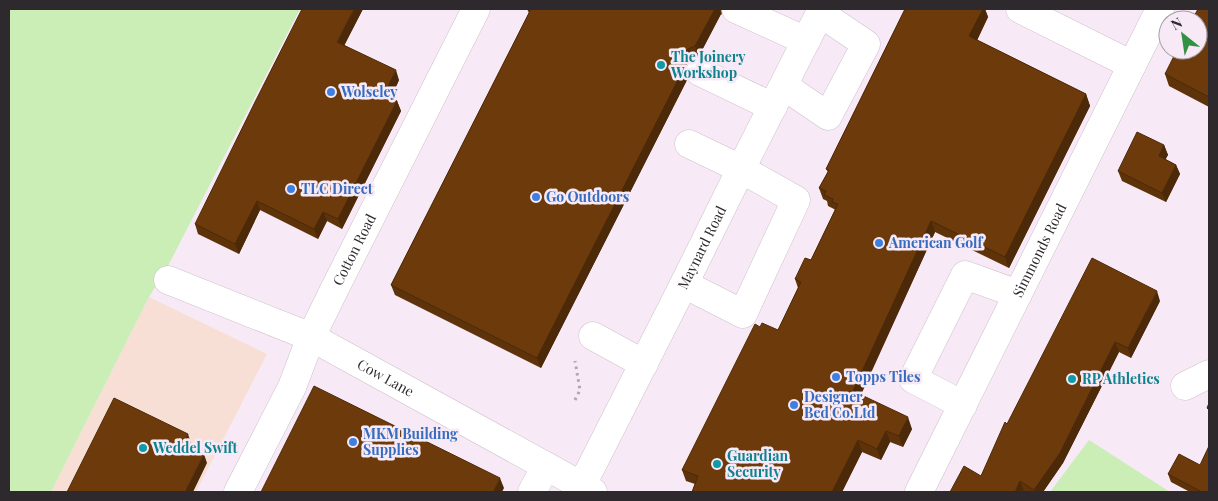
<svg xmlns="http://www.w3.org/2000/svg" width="1218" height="501" font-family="'Playfair Display',serif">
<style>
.industrial{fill:#f8dfd6}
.green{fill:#caeeb6}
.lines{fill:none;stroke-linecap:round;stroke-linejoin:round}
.minor-casing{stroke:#cec1cc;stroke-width:29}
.path{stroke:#b0a6af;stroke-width:3;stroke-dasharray:2.5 4;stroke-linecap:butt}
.minor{stroke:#fff;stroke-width:28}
.wall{fill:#5e3309}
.shaded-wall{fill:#4c2908}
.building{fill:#6d3b0b;stroke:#4c2908}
.culture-dot{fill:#0f9aa8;stroke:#f7eaf6;stroke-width:2}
.shop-dot{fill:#3f7fe0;stroke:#f7eaf6;stroke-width:2}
.labels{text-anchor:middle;stroke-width:5;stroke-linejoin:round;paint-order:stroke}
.culture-label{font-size:14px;font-weight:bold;fill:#0d838f;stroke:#f7eaf6;text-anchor:start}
.shop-label{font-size:14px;font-weight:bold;fill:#366cbe;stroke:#f7eaf6;text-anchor:start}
.street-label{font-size:14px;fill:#2d292d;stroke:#f7eaf6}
</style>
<rect width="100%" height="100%" fill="#f7eaf6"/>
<!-- industrial -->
<path class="industrial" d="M149 297 267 354 196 492H51Z"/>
<!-- green -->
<path class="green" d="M9 9H300L169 264 149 297 51 492H9Z
M1089 440 1170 492H1050Z"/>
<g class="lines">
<defs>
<g id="minor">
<path d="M736 9 806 41"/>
<path d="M1020 9 1132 65"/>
<path d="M700 72 773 107"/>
<path d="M784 86 828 116 866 44 820 13"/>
<path id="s1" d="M168 280 311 337 593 492"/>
<path d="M684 284 743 314 796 200 741 169 689 144"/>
<path d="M593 336 644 364"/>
<path d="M1185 386 1209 374"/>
<path d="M963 405 913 379 965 275 1018 294"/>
<path id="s2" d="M582 485 684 284 741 169 822 9"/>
<path id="s3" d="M238 492 292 387 311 337 335 288 476 9"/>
<path d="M532 492 546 466"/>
<path id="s4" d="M919 492 1160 9"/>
</g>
</defs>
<!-- minor casing -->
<use href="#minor" class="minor-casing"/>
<!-- path -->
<path class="path" d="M575 400 580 390 575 361"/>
<!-- minor -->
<use href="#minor" class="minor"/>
</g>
<!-- wall -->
<path class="wall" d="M363 9 344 45 399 80 391 98 397 101 401 111 342 229 327 221 318 239 260 210 239 254 198 234 195 224Z
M527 9H721L722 15 721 14 699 56 692 59 686 65 684 73 687 80 541 368 395 295 391 285 529 13Z
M905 9H985L988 17 977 40 1086 94 1090 106 1009 268 935 232 861 395 912 429 903 447 890 442 881 460 862 452 842 492H692L695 484 686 481 682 470 760 327 778 330 798 288 795 279 811 260 835 210 834 209 828 206 827 201 823 199 819 188 828 172 826 169Z
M1209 9V107L1169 86 1165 74Z
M1164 145 1168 155 1165 159 1176 165 1180 174 1166 202 1122 181 1118 171Z
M1160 301 1131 358 1119 352 1063 463 1043 492H1026L1024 491 981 476 1007 424Z
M1200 465 1209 492H1190L1171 482 1168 474Z"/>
<!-- shaded-wall -->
<path class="shaded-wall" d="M354 9H363L341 52 337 42Z
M715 9H719L721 14 699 56 695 46Z
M983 9H985L988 17 974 47 969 36Z
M688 49 692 59 686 65 684 73 687 80 541 368 537 358 681 63 682 55Z
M396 70 399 80 388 104 384 95Z
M1086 94 1090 106 1009 268 1005 257Z
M397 101 401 111 342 229 338 219Z
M1164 145 1168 155 1162 166 1159 156Z
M1176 165 1180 174 1166 202 1162 193Z
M257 201 260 210 239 254 235 244Z
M323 212 327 221 318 239 314 229Z
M931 221 935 232 857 402 853 391Z
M1157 291 1160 301 1131 358 1128 348Z
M1115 342 1119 352 1063 463 1043 492H1035L1034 490Z
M908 417 912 429 903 447 899 436Z
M886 431 890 442 881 460 877 449Z
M188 434 191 443 187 453 183 444Z
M858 440 862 452 842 492H832Z
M204 454 207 463 193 492H185Z
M500 478 504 488 502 492H493Z
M1020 481 1024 491 1023 492H1015Z"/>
<!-- building -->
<path class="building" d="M302 9H354L337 42 396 70 384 95 397 101 338 219 323 212 314 229 257 201 235 244 195 224 255 102Z
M531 9H715L695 46 688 49 682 55 681 63 683 70 537 358 391 285Z
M905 9H983L969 36 1086 94 1005 257 931 221 853 391 908 417 899 436 886 431 877 449 858 440 832 492H692L698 476 682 470 755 324 760 327 762 323 778 330 801 282 795 279 805 258 811 260 838 204 832 202 833 199 824 195 826 191 819 188 829 170 826 169Z
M1198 9H1209V97L1165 74 1177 50H1198V20H1192Z
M1137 132 1164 145 1159 156 1176 165 1162 193 1118 171Z
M1092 258 1157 291 1128 348 1115 342 1060 453 1034 490 1020 481 1015 492H950L964 466 981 476 1005 422 1007 424Z
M314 386 500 478 493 492H261Z
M114 398 188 434 183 444 204 454 185 492H67Z
M1209 403V410L1207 408Z
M1209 446V492H1202L1168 474 1179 454 1200 465Z"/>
<!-- markers -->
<g class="culture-dot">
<circle cx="661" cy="65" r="5"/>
<circle cx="1072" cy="379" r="5"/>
<circle cx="143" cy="448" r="5"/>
<circle cx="717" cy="464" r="5"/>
</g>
<g class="shop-dot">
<circle cx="331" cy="92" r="5"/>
<circle cx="291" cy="189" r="5"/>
<circle cx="536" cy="197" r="5"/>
<circle cx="879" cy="243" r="5"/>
<circle cx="836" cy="377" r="5"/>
<circle cx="794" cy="405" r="5"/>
<circle cx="353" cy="442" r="5"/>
</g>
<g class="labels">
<!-- culture labels -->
<g class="culture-label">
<text x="671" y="62">The Joinery<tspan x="671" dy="16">Workshop</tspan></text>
<text x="1082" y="384">RP Athletics</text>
<text x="153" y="453">Weddel Swift</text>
<text x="727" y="461">Guardian<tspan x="727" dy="16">Security</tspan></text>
</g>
<!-- shop labels -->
<g class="shop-label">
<text x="341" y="97">Wolseley</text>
<text x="301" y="194">TLC Direct</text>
<text x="546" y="202">Go Outdoors</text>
<text x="889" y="248">American Golf</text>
<text x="846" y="382">Topps Tiles</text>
<text x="804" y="402">Designer<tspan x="804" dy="16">Bed Co.Ltd</tspan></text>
<text x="363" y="439">MKM Building<tspan x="363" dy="16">Supplies</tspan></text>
</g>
<!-- street labels -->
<g class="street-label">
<text dy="5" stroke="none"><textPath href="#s2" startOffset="266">Maynard Road</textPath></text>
<text dy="5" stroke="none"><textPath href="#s3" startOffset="269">Cotton Road</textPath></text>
<text dy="5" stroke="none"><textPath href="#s4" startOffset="270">Simmonds Road</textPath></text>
<text dy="5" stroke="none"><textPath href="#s1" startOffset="239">Cow Lane</textPath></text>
</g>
</g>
<!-- border -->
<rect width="1218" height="501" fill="none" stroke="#2d292d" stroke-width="20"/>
<!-- north arrow -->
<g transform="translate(1183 35) rotate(330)"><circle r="24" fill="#f7eaf6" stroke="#a69da6"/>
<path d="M0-4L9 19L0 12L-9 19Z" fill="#349143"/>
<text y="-8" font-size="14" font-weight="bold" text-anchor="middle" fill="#2d292d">N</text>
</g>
</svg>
